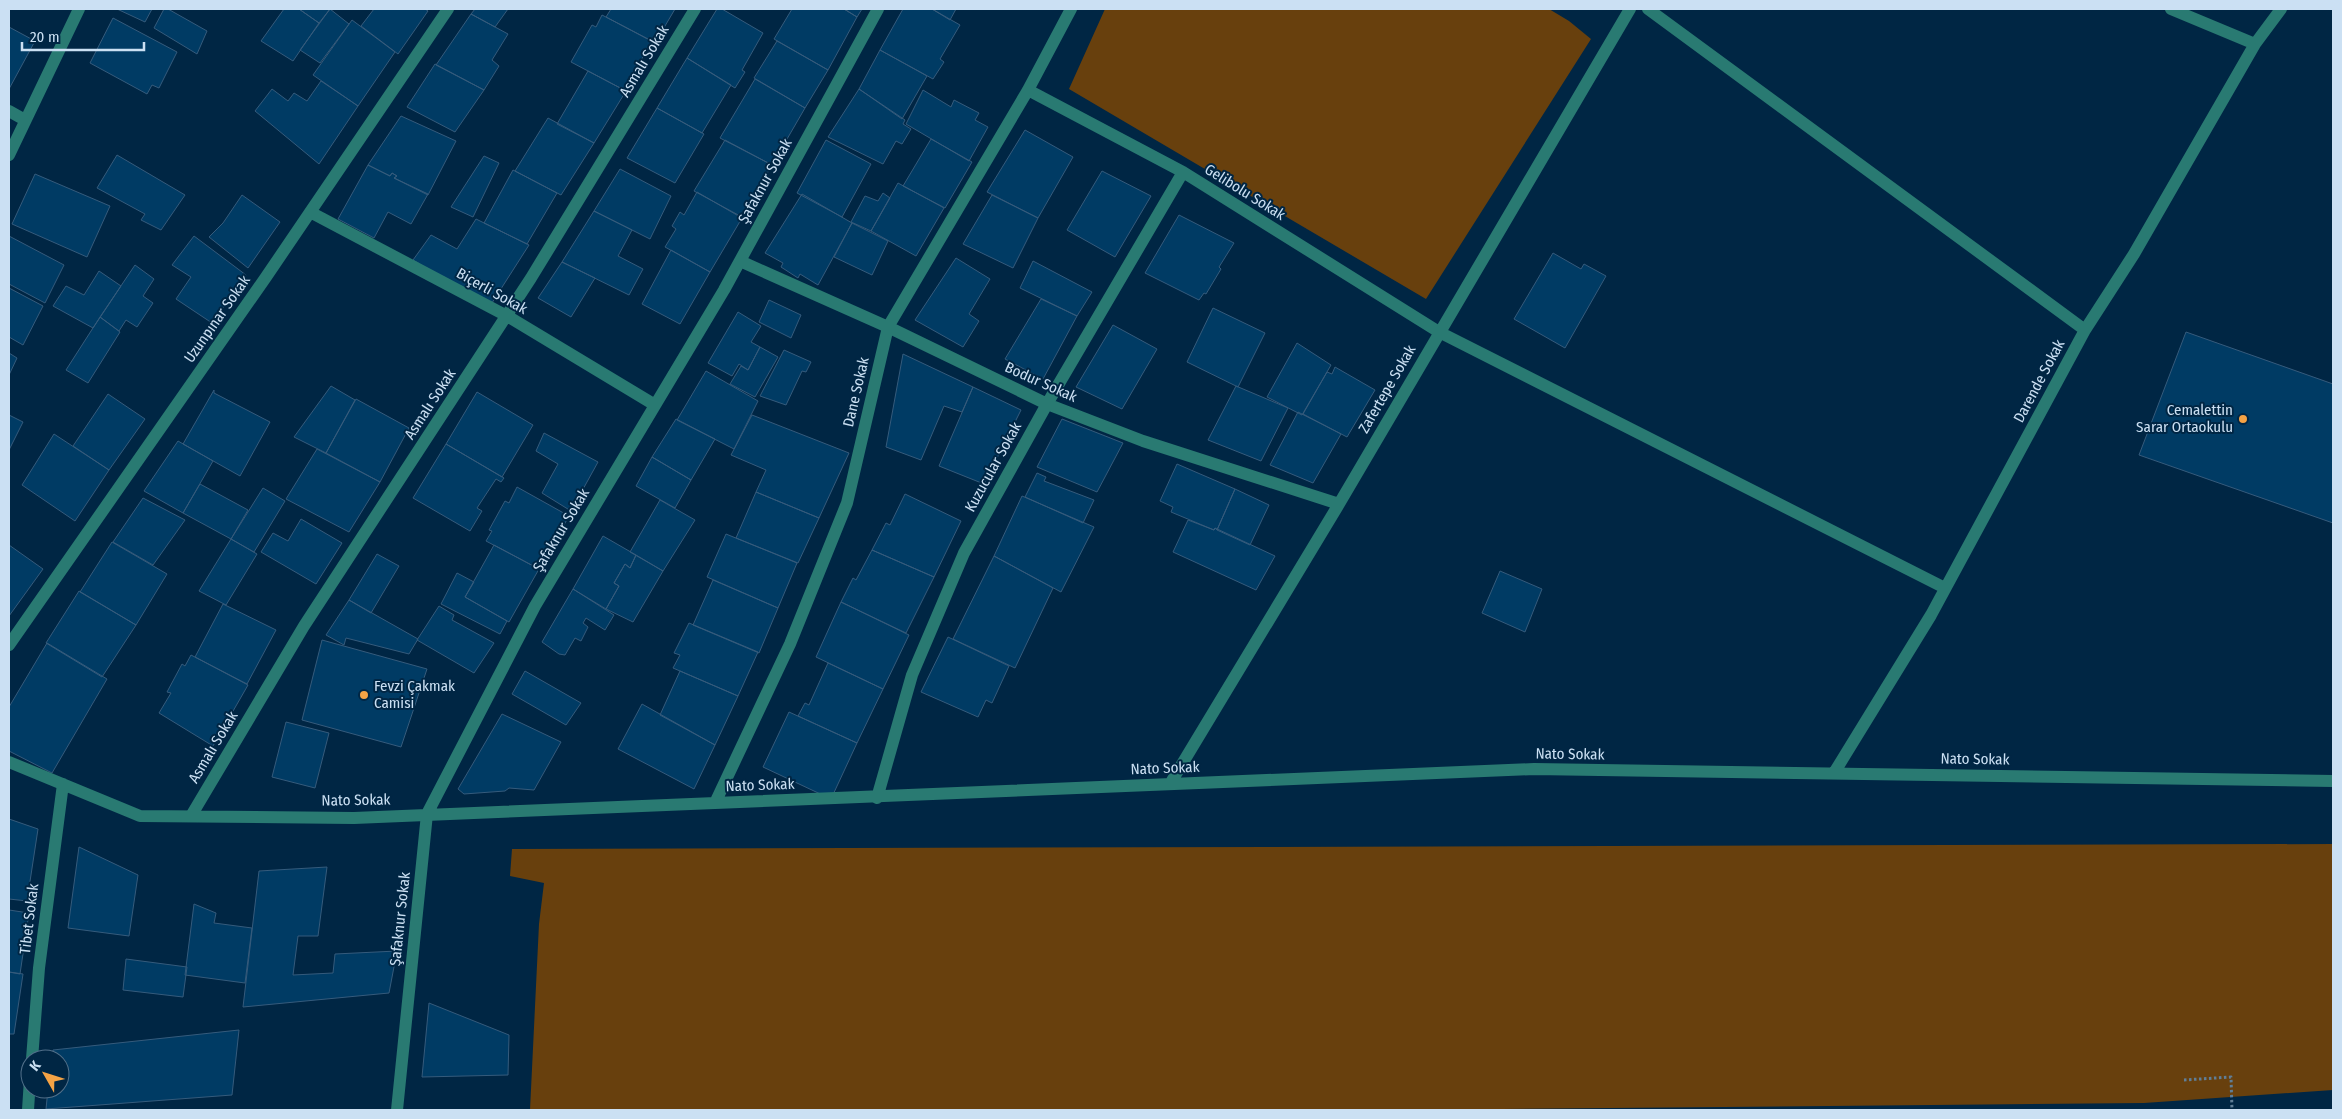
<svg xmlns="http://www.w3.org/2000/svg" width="2342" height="1119" font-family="'Fira Sans Condensed',sans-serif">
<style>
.green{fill:#68400d}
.building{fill:#003b64;stroke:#355b7c}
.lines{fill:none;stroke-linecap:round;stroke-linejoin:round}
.path{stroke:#607e97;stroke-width:3;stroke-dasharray:2.5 2.5;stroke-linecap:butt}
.minor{stroke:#297a72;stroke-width:12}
.poi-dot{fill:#f5a345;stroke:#002644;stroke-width:2}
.labels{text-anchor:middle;stroke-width:4;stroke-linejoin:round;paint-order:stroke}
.street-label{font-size:15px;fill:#cbe0f3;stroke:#002644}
.poi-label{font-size:15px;fill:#cbe0f3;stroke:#002644;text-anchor:end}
</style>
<rect width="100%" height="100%" fill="#002644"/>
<!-- green -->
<path class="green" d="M1105 9H1549L1569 21 1591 39 1426 299 1069 89Z
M2333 844V1090L2144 1103 1403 1110H530L539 924 544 883 510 876 512 849Z"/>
<!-- building -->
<path class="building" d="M117 9H152L145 22Z
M164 9H168L207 31 197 54 154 28Z
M284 9H299L319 23 293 61 261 41Z
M299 9H330L319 23Z
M330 9 349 24 320 63 300 50Z
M374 9H425L428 11 398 54 361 26Z
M475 9H508L495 27 471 14Z
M611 9H675L655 43 606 17Z
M717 9H722L763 33 742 70 745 72 735 88 687 58Z
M792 9H844L857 17 828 70 774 39Z
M844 9H862L857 17Z
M903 9H932L960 25 940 59 944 62 933 79 880 50Z
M932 9H956L950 20Z
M471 14 508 34 492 60 499 66 484 90 436 65Z
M602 15 652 41 624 90 571 62 592 25 596 27Z
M113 18 177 52 159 88 152 85 147 94 90 63Z
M352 20 395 52 358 106 313 75Z
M9 27 35 41 9 89Z
M777 41 828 70 805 108 754 78Z
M880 50 927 76 902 119 859 89Z
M687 58 731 85 702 133 657 108Z
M435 64 484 90 455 132 407 107Z
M588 71 626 91 594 143 557 124Z
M755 79 805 108 772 165 720 138Z
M321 81 358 106 319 164 255 111 272 89 288 101 294 93 307 101Z
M859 89 905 120 903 124 911 129 902 144 896 141 883 164 828 137Z
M923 90 951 107 954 100 979 113 975 120 988 127 969 161 906 124Z
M657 108 704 134 675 183 627 158Z
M401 116 456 141 428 195 394 178 397 176 392 173 390 176 368 165Z
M548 118 594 143 561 195 515 171Z
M1025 130 1073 157 1038 218 987 192Z
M931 139 972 162 945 208 903 186Z
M725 140 772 165 742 217 694 191Z
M826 140 871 164 842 217 797 193Z
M117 155 185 195 161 230 141 220 145 214 97 188Z
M484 156 499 163 473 217 451 207Z
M368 165 390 176 392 173 397 176 394 178 428 194 411 224 388 212 374 238 338 219Z
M620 169 671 196 650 239 594 211Z
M513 170 557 193 527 244 484 223Z
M1102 171 1151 196 1115 257 1067 230Z
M35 174 110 206 87 257 12 224Z
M898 183 944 208 916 256 871 231Z
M697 192 742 218 710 272 665 247 676 229 672 226 680 212 684 215Z
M883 193 890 198 871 231 851 222 865 196 878 201Z
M802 194 852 223 818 285 800 274 798 278 781 267 783 263 765 253Z
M242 195 280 222 248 268 209 237 223 223Z
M992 195 1038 218 1013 268 963 244Z
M594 211 632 230 618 256 643 269 629 295 562 262Z
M1179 215 1234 243 1219 267 1221 269 1206 294 1204 293 1199 300 1145 273Z
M476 219 529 245 490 306 413 260 431 235 457 249Z
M852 223 888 241 872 275 834 257Z
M9 236 64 265 45 303 9 284Z
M194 236 246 275 212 323 176 299 191 277 172 265Z
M671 250 710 272 680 324 642 304Z
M1553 253 1581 269 1584 264 1606 276 1565 348 1514 319Z
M956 258 990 279 969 314 979 321 963 347 915 320Z
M1033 261 1092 292 1077 316 1020 288Z
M562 262 595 278 571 317 538 298Z
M135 265 154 279 143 296 153 303 137 327 126 320 119 331 100 317Z
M99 271 121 286 93 328 53 306 66 286 84 295Z
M9 288 43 306 23 345 9 337Z
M1041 299 1077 316 1043 379 1005 359Z
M769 300 801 315 791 338 759 322Z
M1213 308 1265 333 1238 387 1187 362Z
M738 312 761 326 751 342 760 347 748 370 739 364 732 376 708 363Z
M100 317 120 332 88 383 66 370Z
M1113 325 1157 349 1122 409 1076 387Z
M2186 332 2333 384V523L2139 455Z
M1297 343 1331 365 1302 415 1267 397Z
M760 347 778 357 755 397 730 384 741 366 748 370Z
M784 350 811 362 806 372 802 371 786 405 760 396Z
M9 353 17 358 9 375Z
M903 354 973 387 962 412 944 406 921 460 886 447Z
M1335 367 1375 390 1347 437 1303 414 1327 372 1332 374Z
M706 371 758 401 734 449 677 420Z
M331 386 355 400 326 453 294 437Z
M1236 386 1288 408 1261 461 1208 440Z
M973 387 1021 410 984 484 939 466Z
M214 390V393L270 422 240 476 183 444Z
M477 392 533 425 502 477 446 444Z
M108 394 145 419 109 470 73 446Z
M356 399 409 428 380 482 326 453Z
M1298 412 1341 434 1313 483 1270 465Z
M9 415 23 422 9 450Z
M752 415 849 453 819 518 756 492 766 470 731 455Z
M676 419 715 439 691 480 652 457Z
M1062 419 1123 443 1097 492 1037 467Z
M544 433 598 462 571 511 542 493 558 464 536 451Z
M54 434 109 470 75 521 22 485Z
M178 441 213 461 183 513 144 491Z
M446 444 504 478 501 482 496 479 477 508 482 511 470 531 413 498Z
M317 449 380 482 349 532 286 499Z
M652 457 691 480 675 508 636 486Z
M1177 464 1235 489 1217 530 1215 528 1214 530 1171 512 1173 507 1160 501Z
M1037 473 1046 477 1044 481 1094 500 1083 523 1025 497Z
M200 484 248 510 231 539 183 513Z
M517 487 569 516 539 569 486 541 492 531 489 530 505 501 509 503Z
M263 488 285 501 254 552 231 539Z
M1235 489 1269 505 1250 545 1217 530Z
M756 492 819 518 798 563 736 538Z
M905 494 961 521 934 577 872 550 886 523 890 525Z
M1022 496 1094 527 1061 592 994 556Z
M143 498 185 520 153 565 113 542Z
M660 500 695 520 663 571 630 552Z
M301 519 342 543 316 584 261 552 273 533 288 541Z
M1188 520 1214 530 1215 528 1275 556 1256 590 1173 552Z
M726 534 797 563 778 608 707 577Z
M603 536 636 555 630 568 625 564 614 583 619 586 606 609 573 589Z
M231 539 257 554 226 605 199 591Z
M112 542 167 574 136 625 80 592Z
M9 545 43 569 9 616Z
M494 545 539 569 509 622 465 597Z
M872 550 934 577 906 633 841 602 853 578 856 580Z
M377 554 399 566 371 613 349 600Z
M636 555 663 571 633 622 606 609 619 586 614 583 625 564 630 568Z
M994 556 1053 588 1015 668 953 639Z
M1500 571 1542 589 1525 632 1482 613Z
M457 573 474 582 465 597 507 621 500 634 441 604Z
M713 580 778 608 759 653 693 625Z
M573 589 614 615 605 630 586 618 583 623 588 627 581 641 575 638 565 655 559 654 542 642Z
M79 591 136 625 102 677 46 643Z
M349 600 418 639 409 654 346 638 344 645 326 635Z
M841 602 909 635 883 689 816 657Z
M223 604 276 630 247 684 195 657Z
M439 606 454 615 452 620 494 643 474 673 417 640Z
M689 623 758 652 738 696 673 668 680 655 674 653Z
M948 637 1009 666 992 703 986 700 978 717 921 692Z
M322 640 427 669 401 747 302 720Z
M47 643 107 679 52 773 9 751V707Z
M191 655 248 685 213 746 159 713 171 693 167 692 182 664 185 666Z
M828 663 883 689 857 743 798 716 805 703 809 705Z
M525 671 581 703 566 725 512 694Z
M680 671 738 696 715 745 660 715Z
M642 704 715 745 694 789 618 749Z
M789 712 857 743 831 799 763 767Z
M502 714 561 742 534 790 509 788 505 791 464 794 458 789Z
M286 722 329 733 315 788 272 777Z
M9 819 38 829 27 901 9 899Z
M79 847 138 875 129 936 68 928Z
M327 867 318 936H298L293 975 333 973 335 954 397 951 389 993 243 1007 259 871Z
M194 904 216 913 214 923 252 928 245 983 185 975Z
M9 910 29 913 20 974 9 972Z
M126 959 187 967 183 997 123 990Z
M9 972 23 974 14 1034H9Z
M429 1003 509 1035 508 1075 422 1077Z
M239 1030 232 1095 46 1109 48 1089H60V1059H52L53 1050Z"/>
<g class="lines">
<!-- path -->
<path class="path" d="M2184 1080 2231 1077 2232 1110"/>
<!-- minor -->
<path class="minor" d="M1648 9 2085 330
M2171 9 2255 44
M1028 90 1183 172 1439 332 1945 588
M9 111 25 120
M9 155 79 9
M310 212 507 316 655 405
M740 261 888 327 1047 404 1143 441 1339 504
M9 645 266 277 448 9
M9 762 140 816 354 818 1534 769 2333 781
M1834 773 1931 615 2085 330 2134 254 2255 44 2281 9
M1170 784 1339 504 1630 9
M877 798 912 675 964 553 1047 404 1183 172
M715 803 790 644 847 503 888 327 1028 90 1071 9
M191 816 304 626 531 278 695 9
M32 1059 39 968 63 784
M28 1110 30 1079
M397 1110 427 814 535 606 724 290 878 9"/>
</g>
<!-- markers -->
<g class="poi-dot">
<circle cx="2243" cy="419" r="5"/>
<circle cx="364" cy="695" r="5"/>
</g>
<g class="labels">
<!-- street labels -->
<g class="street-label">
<text transform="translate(644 61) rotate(-59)" y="5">Asmalı Sokak</text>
<text transform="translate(765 181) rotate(-61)" y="5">Şafaknur Sokak</text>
<text transform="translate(1245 192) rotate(32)" y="5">Gelibolu Sokak</text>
<text transform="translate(492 291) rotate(29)" y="5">Biçerli Sokak</text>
<text transform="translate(217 319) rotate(-55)" y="5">Uzunpınar Sokak</text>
<text transform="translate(2039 381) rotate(-62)" y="5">Darende Sokak</text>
<text transform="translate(1041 382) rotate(24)" y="5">Bodur Sokak</text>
<text transform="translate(1387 389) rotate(-60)" y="5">Zafertepe Sokak</text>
<text transform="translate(856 392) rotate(-77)" y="5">Dane Sokak</text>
<text transform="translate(430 404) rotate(-57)" y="5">Asmalı Sokak</text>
<text transform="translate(993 467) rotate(-61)" y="5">Kuzucular Sokak</text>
<text transform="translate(561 530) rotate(-59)" y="5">Şafaknur Sokak</text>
<text transform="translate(213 747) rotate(-59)" y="5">Asmalı Sokak</text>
<text transform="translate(1570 754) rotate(1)" y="5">Nato Sokak</text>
<text transform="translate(1975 759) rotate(1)" y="5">Nato Sokak</text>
<text transform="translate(1165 768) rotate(-2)" y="5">Nato Sokak</text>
<text transform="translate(760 785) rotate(-2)" y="5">Nato Sokak</text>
<text transform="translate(356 800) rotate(-1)" y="5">Nato Sokak</text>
<text transform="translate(29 919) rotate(-83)" y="5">Tibet Sokak</text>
<text transform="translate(400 919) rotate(-84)" y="5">Şafaknur Sokak</text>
</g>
<!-- poi labels -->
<g class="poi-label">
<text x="2233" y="415">Cemalettin<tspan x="2233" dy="17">Sarar Ortaokulu</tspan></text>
<text x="374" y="691" text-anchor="start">Fevzi Çakmak<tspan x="374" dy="17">Camisi</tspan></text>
</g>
</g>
<!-- border -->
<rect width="2342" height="1119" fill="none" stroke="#cbe0f3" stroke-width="20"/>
<!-- north arrow -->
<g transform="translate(45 1074) rotate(309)"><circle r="24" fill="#002644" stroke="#51708a"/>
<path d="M0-4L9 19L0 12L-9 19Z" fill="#f5a345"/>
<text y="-8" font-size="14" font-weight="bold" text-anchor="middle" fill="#cbe0f3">K</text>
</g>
<!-- scale -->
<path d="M22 42v8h122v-8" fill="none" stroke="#cbe0f3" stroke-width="2.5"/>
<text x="30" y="42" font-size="15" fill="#cbe0f3" stroke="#002644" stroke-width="4" paint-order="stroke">20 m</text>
</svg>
